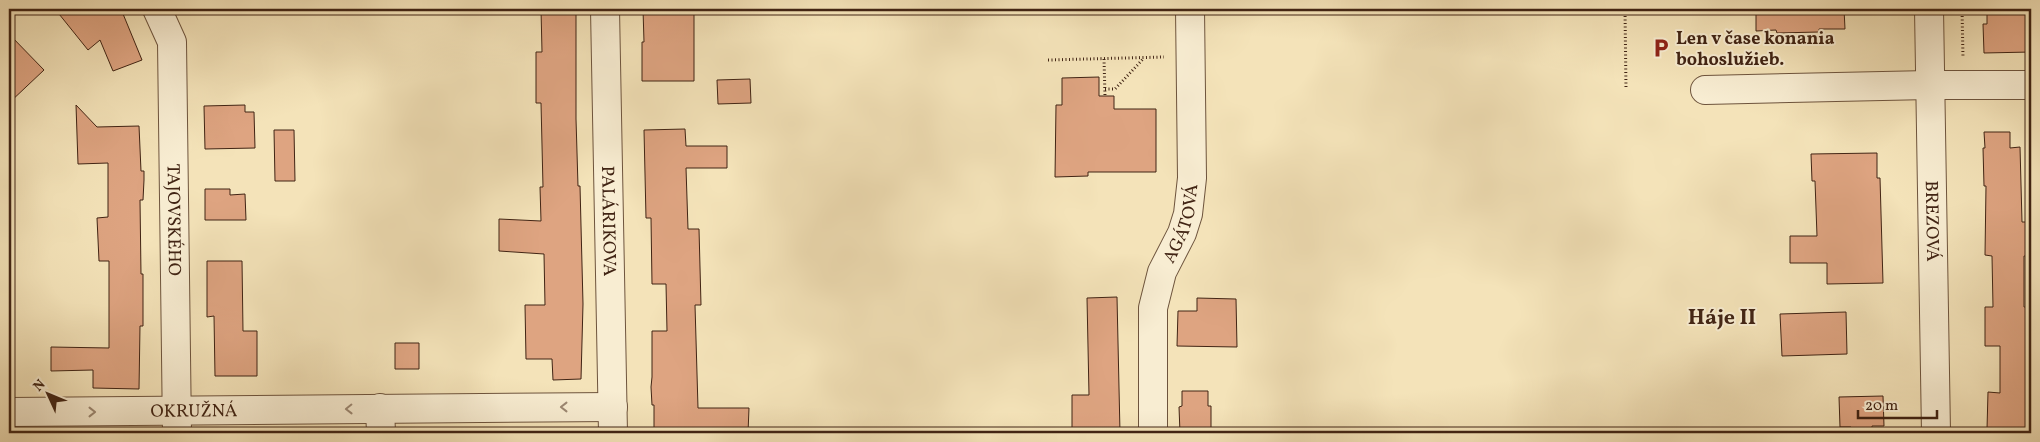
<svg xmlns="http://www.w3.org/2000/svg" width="2040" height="442" font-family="Vollkorn,serif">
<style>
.building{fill:#dea481;stroke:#412414}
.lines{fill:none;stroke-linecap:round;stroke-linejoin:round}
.minor-casing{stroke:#6e543d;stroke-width:30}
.path{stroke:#412414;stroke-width:3;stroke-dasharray:1 2.5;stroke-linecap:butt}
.minor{stroke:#f8edd2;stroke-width:28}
.oneway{stroke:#9c8873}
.labels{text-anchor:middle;stroke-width:4;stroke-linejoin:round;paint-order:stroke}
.poi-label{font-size:18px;font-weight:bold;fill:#412414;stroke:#f8edd2;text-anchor:start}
.street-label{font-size:18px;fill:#412414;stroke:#f8edd2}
.district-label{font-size:22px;font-weight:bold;fill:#412414;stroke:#f8edd2}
</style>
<rect width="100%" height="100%" fill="#f4e3b9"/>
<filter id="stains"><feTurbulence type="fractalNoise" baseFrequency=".004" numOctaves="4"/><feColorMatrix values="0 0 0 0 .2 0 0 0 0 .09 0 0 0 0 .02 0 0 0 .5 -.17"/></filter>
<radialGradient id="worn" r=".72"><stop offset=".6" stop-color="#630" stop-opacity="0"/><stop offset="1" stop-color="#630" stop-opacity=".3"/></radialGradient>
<!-- building -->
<path class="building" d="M55 9H121L142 60 113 71 100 40 88 50Z
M541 9H576V119L578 186H580L583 304 581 379 553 380 552 359H526L525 305H545L544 254 499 251V219L541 221 540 187H543L541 103H536V52H542Z
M643 9H694V81H642V42H644Z
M1756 9H1844L1845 29H1819V32L1777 33 1776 30 1756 31Z
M1987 9H2031V52L1984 53 1983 24H1987Z
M9 34 44 70 9 103Z
M1099 77V96H1114V109H1156V172H1088V176L1055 177 1056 105H1062V78Z
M750 79 751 103 718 104 717 80Z
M76 105 97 127 139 126 141 171H144V180L143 200H140L141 274H143V326H140L139 389 93 388V370L51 371V347L109 348V261H99L97 218 108 217V163L78 164Z
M245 105V112H254L255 148 205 149 204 106Z
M685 129 686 146H727V168H686L688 229H699L701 305H695L698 408H749L748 433H654V405H652L651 387 652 377V331H667L666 284H652L651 218H646L644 130Z
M274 130H294L295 181H275Z
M1984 132H2010V148L2020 147 2022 222H2031V256H2024V307H2031V433H1994L1995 429H1987L1988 392 2000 393V346H1985V307H1993L1992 256 1985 255 1986 186H1984L1983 148H1985Z
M1877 153V178H1880L1883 283 1827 284V263H1790V236H1817L1815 181H1812L1811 154Z
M205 189H230V195L245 194 246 220H205Z
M207 261H242L243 331H257V376H215L214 316 207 317Z
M1117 297 1120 433H1072V395H1089L1087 298Z
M1197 298 1236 299 1237 347 1177 346 1178 311H1197Z
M1846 312 1847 354 1782 356 1780 314Z
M395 343H419V369H395Z
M1182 391H1208V406H1211V433H1180L1179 407 1182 406Z
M1883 396 1884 426H1872V433H1852L1851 427H1840L1839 397Z"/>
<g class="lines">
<defs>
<g id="minor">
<path id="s1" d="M157 9 172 42 177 433"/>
<path id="s2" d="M605 9 613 433"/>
<path id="s3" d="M1929 9 1936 433"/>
<path d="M1705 90 1929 85H2031"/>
<path d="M380 408 381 433"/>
<path id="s4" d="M9 412 613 407"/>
<path id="s5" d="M1153 433V308L1162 272 1182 233 1188 214 1192 178 1190 9"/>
</g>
</defs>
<!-- minor casing -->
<use href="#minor" class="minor-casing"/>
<!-- path -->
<path class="path" d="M1625 9 1626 89
M1962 9 1963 58
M1104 59 1105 96
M1048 60 1164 57
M1105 89H1115L1144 58"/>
<!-- minor -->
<use href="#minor" class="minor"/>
</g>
<!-- one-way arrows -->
<defs><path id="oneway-chevron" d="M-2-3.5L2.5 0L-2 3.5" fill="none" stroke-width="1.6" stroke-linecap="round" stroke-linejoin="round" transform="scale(1.25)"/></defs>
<g class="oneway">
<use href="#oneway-chevron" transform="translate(564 407) rotate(180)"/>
<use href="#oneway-chevron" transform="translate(349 409) rotate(179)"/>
<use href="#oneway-chevron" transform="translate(92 412)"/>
</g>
<!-- icons -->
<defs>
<symbol id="parking-bare" viewBox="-9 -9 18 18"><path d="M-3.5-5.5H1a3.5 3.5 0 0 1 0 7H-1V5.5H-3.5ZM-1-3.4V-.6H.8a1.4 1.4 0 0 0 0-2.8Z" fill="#8f2418" stroke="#f8edd2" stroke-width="2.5" paint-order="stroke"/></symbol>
</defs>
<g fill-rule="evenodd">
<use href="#parking-bare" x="1647" y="34" width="28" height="28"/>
</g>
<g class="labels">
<!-- poi labels -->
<g class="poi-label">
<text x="1676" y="44">Len v čase konania<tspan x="1676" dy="21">bohoslužieb.</tspan></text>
</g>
<!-- street labels -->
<g class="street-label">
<text dy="6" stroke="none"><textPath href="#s1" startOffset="214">TAJOVSKÉHO</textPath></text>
<text dy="6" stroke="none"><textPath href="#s2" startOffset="212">PALÁRIKOVA</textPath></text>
<text dy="6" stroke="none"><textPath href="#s3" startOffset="212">BREZOVÁ</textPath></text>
<text dy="6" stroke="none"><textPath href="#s5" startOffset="215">AGÁTOVÁ</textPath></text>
<text dy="6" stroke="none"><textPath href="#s4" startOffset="185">OKRUŽNÁ</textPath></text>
</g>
<!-- district labels -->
<g class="district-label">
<text x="1722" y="324">Háje II</text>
</g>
</g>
<!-- margin -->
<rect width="2040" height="442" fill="none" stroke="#f4e3b9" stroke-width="30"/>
<rect x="10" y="10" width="2020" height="422" fill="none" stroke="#412414" stroke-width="2.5"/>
<rect x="15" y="15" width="2010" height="412" fill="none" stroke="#412414"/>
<!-- north arrow -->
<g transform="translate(48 394) rotate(314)" stroke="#f8edd2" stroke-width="4" paint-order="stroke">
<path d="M0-4L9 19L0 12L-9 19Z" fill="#412414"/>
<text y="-8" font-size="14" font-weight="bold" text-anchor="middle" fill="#412414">N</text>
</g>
<!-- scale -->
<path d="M1858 410v8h79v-8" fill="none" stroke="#412414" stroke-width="2.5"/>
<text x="1865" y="410" font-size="15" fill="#412414" stroke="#f8edd2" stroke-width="4" paint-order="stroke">20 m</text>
<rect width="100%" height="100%" filter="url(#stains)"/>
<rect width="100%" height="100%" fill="url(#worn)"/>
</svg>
